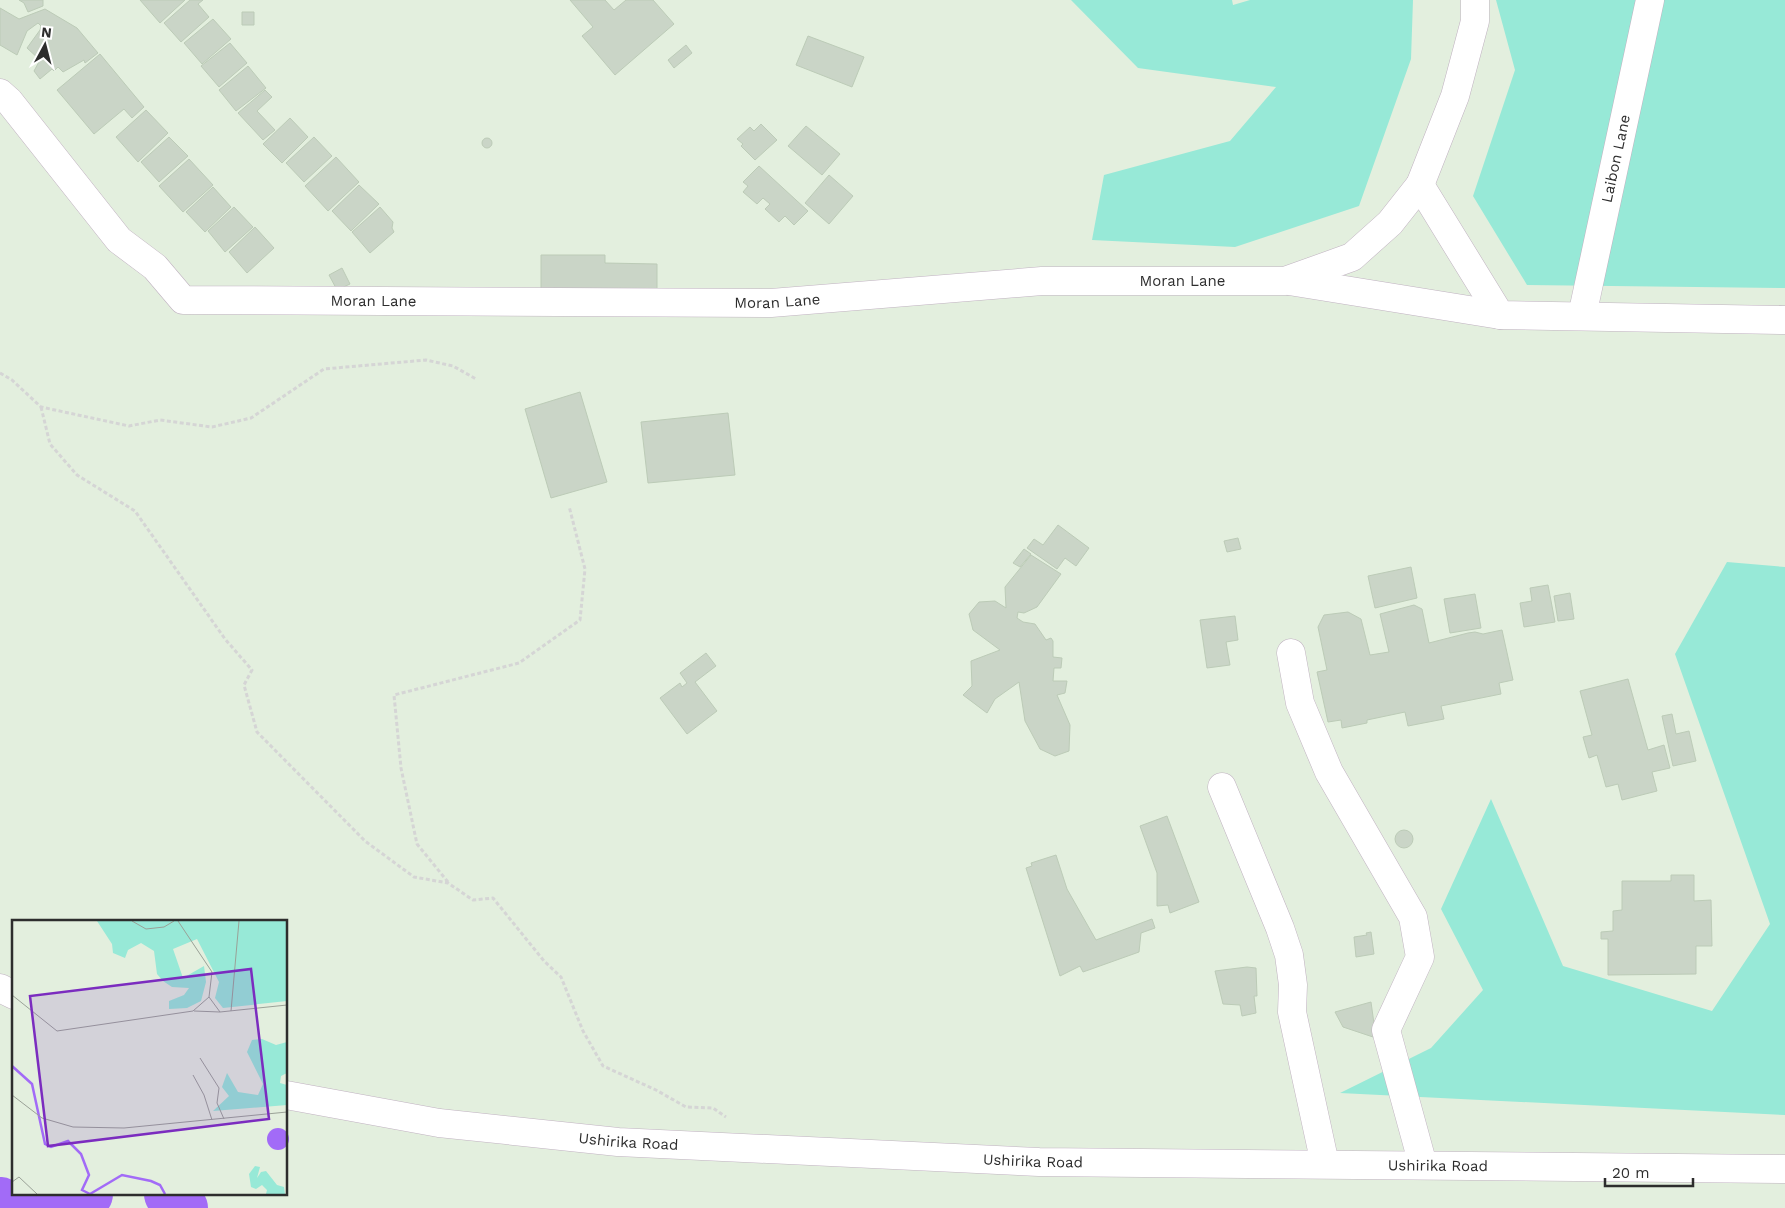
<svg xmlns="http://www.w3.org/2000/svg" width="1785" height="1208" font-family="'Work Sans',sans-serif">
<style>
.green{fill:#97e9d7}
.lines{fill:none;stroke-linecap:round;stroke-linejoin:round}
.river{stroke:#a26bf7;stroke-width:52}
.building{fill:#cad5c7;stroke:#bccbb7}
.minor-casing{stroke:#c0b2c1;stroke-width:29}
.path{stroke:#d5d5d5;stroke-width:3;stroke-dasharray:4 2.5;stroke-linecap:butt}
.minor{stroke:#fff;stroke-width:28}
.labels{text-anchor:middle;stroke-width:4.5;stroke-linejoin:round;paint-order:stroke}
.street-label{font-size:15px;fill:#2d2d2d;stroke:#fff}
.inset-river{fill:none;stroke:#a26bf7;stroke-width:2.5}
.inset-road{fill:none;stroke:#9aa197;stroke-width:1}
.view{fill:#7b2cbf;fill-opacity:0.15;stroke:#7b2cbf;stroke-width:2.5}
.inset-edge{fill:none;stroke:#2d2d2d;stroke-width:2.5}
</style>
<rect width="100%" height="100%" fill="#e3efde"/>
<!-- green -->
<path class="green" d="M1071 0H1232L1233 5 1250 0H1413L1411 59 1359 206 1235 247 1092 240 1104 175 1230 141 1276 87 1138 68Z
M1496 0H1785V288L1527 285 1473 196 1515 70Z
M1727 562 1785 567V1115L1340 1093 1431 1048 1483 990 1441 909 1491 799 1563 966 1712 1011 1770 924 1675 654Z"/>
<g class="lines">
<!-- river -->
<path class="river" d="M170 1194 182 1208
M0 1203 10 1208
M43 1208 75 1195 87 1194"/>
</g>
<!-- building -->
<path class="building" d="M19 0H43V6L28 12 24 3Z
M140 0H185L160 23Z
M190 0H203L198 4 209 17 181 42 164 23Z
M570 0H605L614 10 626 0H653L674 24 615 75 582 36 593 27Z
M0 8 19 19 45 9 77 28 98 53 85 63 84 60 63 72 58 67 54 71 52 69 40 79 34 71 40 60 27 48 40 30 41 26 38 23 27 31 17 55 0 45Z
M242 12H254V25H242Z
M213 19 231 39 202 64 184 43Z
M808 36 864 57 852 87 796 65Z
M230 43 247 63 219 87 201 66Z
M686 45 692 53 674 68 668 60Z
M100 54 144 107 132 118 124 109 94 134 57 90Z
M248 66 266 88 236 111 219 90Z
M265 90 272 97 257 111 275 130 263 140 238 113Z
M146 110 168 133 138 162 116 137Z
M290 118 308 137 282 163 263 144Z
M761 124 777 140 755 160 741 146 743 144 737 139 750 127 754 131Z
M806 126 840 154 822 175 788 146Z
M169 137 188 156 159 182 141 162Z
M314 137 332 156 304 182 286 163Z
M482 143a5 5 0 1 1 10 0a5 5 0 1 1-10 0Z
M336 157 359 182 328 211 305 186Z
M189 159 213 185 183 212 159 186Z
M759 166 808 211 794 225 785 216 779 222 765 209 770 204 763 198 757 204 743 192 748 186 743 182Z
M829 175 853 196 829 224 805 203Z
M359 185 379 204 351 231 332 211Z
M213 187 231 207 205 232 186 212Z
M234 207 253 227 225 252 208 231Z
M380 207 393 222 392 228 394 232 370 253 352 232Z
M255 227 274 248 247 273 229 252Z
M541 255H605V263L657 264V291H541Z
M342 268 350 284 337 290 329 275Z
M580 392 607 482 551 498 525 409Z
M728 413 735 475 648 483 641 422Z
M1058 525 1089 548 1076 566 1065 558 1057 569 1027 548 1034 539 1043 545Z
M1238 538 1241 549 1227 552 1224 541Z
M1024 549 1031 554 1020 567 1013 563Z
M1031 555 1061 574 1037 607 1024 613 1018 612 1017 618 1023 622 1035 624 1046 640 1051 638 1053 641V657L1062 658 1061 668H1054L1053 681H1067L1065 693 1057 695 1070 725 1069 751 1055 756 1040 749 1025 721 1019 682 995 699 987 713 963 695 972 686 971 661 1000 650 973 630 969 614 979 602 995 601 1006 608 1005 587Z
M1411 567 1417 598 1375 608 1368 576Z
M1548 585 1555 622 1524 627 1520 603 1532 601 1530 588Z
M1570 593 1574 619 1558 621 1554 596Z
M1475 594 1481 628 1450 633 1444 599Z
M1414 605 1422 609 1429 643 1468 633 1475 632 1483 634 1502 630 1513 680 1499 683 1501 694 1441 706 1444 719 1408 726 1405 712 1367 720V723L1342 728 1341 720 1328 722 1317 672 1327 670 1318 627 1324 615 1348 612 1361 619 1370 655 1389 652 1380 614Z
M1235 616 1238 640 1226 642 1230 665 1207 668 1200 620Z
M706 653 716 666 695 682 717 711 687 734 660 698 680 683 682 687 687 683 680 673Z
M1628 679 1648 750 1664 745 1670 768 1652 772 1657 791 1622 800 1618 784 1606 787 1597 755 1589 758 1583 737 1592 735 1580 691Z
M1672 714 1676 734 1689 731 1696 761 1673 766 1662 716Z
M1167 816 1199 902 1170 913 1168 905 1157 906V873L1140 826Z
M1395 839a9 9 0 1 1 18 0a9 9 0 1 1-18 0Z
M1056 855 1067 889 1096 940 1152 919 1155 928 1141 933 1139 952 1083 972 1080 966 1060 976 1026 868 1032 866 1031 863Z
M1671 875H1694V901L1711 900 1712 946H1696V974L1608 975V939H1601V932L1613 931V911L1622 910V881H1671Z
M1371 932 1374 954 1356 957 1354 937 1367 935 1366 933Z
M1247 967 1256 968 1257 996H1254L1256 1013 1242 1016 1240 1005 1223 1004 1215 971Z
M1371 1002 1376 1038 1343 1027 1335 1012Z"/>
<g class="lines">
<defs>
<g id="minor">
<path id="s1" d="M0 93 9 101 119 240 155 267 183 300 771 303 1042 281H1285L1352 257 1390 223 1420 185 1455 96 1475 21V0"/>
<path d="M1420 185 1500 315 1785 320"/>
<path d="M1289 281 1500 315"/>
<path id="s2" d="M1582 316 1650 0"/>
<path d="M1291 653 1300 703 1329 772 1413 917 1420 957 1386 1030 1423 1165"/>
<path d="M1222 787 1280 928 1289 955 1293 985 1292 1012 1325 1164"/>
<path d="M0 988 14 995"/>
<path id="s3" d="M286 1095 439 1123 618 1142 1039 1162 1785 1169"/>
</g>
</defs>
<!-- minor casing -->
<use href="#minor" class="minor-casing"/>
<!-- path -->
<path class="path" d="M0 373 12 380 41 407 129 426 160 420 212 427 251 418 324 369 426 360 453 366 476 379
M41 407 50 444 77 475 135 511 225 639 252 670 244 685 257 732 365 841 414 877 448 883 473 900 493 898 544 961 561 977 583 1031 603 1066 656 1090 686 1107 713 1108 726 1117
M448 882 417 844 401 768 394 695 519 663 580 620 585 569 569 506"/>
<!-- minor -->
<use href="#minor" class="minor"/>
</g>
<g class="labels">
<!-- street labels -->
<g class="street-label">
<text dy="5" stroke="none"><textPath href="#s2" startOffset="161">Laibon Lane</textPath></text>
<text dy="5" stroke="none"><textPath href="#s1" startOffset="1278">Moran Lane</textPath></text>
<text dy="5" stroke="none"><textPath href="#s1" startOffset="872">Moran Lane</textPath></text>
<text dy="5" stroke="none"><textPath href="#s1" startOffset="468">Moran Lane</textPath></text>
<text dy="5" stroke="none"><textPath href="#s3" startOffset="346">Ushirika Road</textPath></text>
<text dy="5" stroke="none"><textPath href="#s3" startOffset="751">Ushirika Road</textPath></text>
<text dy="5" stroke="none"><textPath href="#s3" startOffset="1156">Ushirika Road</textPath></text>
</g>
</g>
<!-- overview -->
<g transform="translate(12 920)">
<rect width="275" height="275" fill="#e3efde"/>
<path d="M85 1H275V81L211 88 203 78 207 62 185 19 161 29 171 58 192 46 194 62 189 81 175 88 157 89V81L172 75 177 68 160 67 151 61 145 54 142 31 129 23 116 30 113 38 101 33 100 24ZM250 119 264 125 275 122V153L269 156 268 163 275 165V185L201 191 217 176 210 167 215 153 226 172 246 175 251 164 235 132 240 120ZM243 246 248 247 245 258 249 252 254 251 265 265 272 267 273 274H254L255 270 250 265 244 269 239 267 237 254Z" fill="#97e9d7"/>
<path d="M255 219a11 11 0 1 1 22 0a11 11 0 1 1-22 0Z" fill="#a26bf7"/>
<path class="inset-river" d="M0 146 20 164 33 224 39 227 56 221 69 234 77 255 70 270 78 274M78 274 110 255 139 261 148 265 153 274"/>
<path class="inset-road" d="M120 1 134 9 152 7 162 1M0 75 45 111 181 91 197 77 200 52 166 1M197 77 208 92 275 85M182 91 208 92M219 91 227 1M188 138 207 168 205 183 212 199M181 155 192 175 200 200M0 175 30 198 61 207 112 208 275 192M0 262 7 257 25 274"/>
<path class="view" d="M239 49 257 199 36 226 18 76Z"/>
<rect width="275" height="275" class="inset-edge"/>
</g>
<!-- north arrow -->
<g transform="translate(45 45) rotate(7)" stroke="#ffffff" stroke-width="4" paint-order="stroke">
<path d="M0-4L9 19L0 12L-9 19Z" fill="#2d2d2d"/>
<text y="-8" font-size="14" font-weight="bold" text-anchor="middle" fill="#2d2d2d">N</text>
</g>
<!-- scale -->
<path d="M1605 1178v8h88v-8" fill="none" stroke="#2d2d2d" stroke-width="2.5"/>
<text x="1612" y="1178" font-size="15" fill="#2d2d2d" stroke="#ffffff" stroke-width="4" paint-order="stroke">20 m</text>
</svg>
